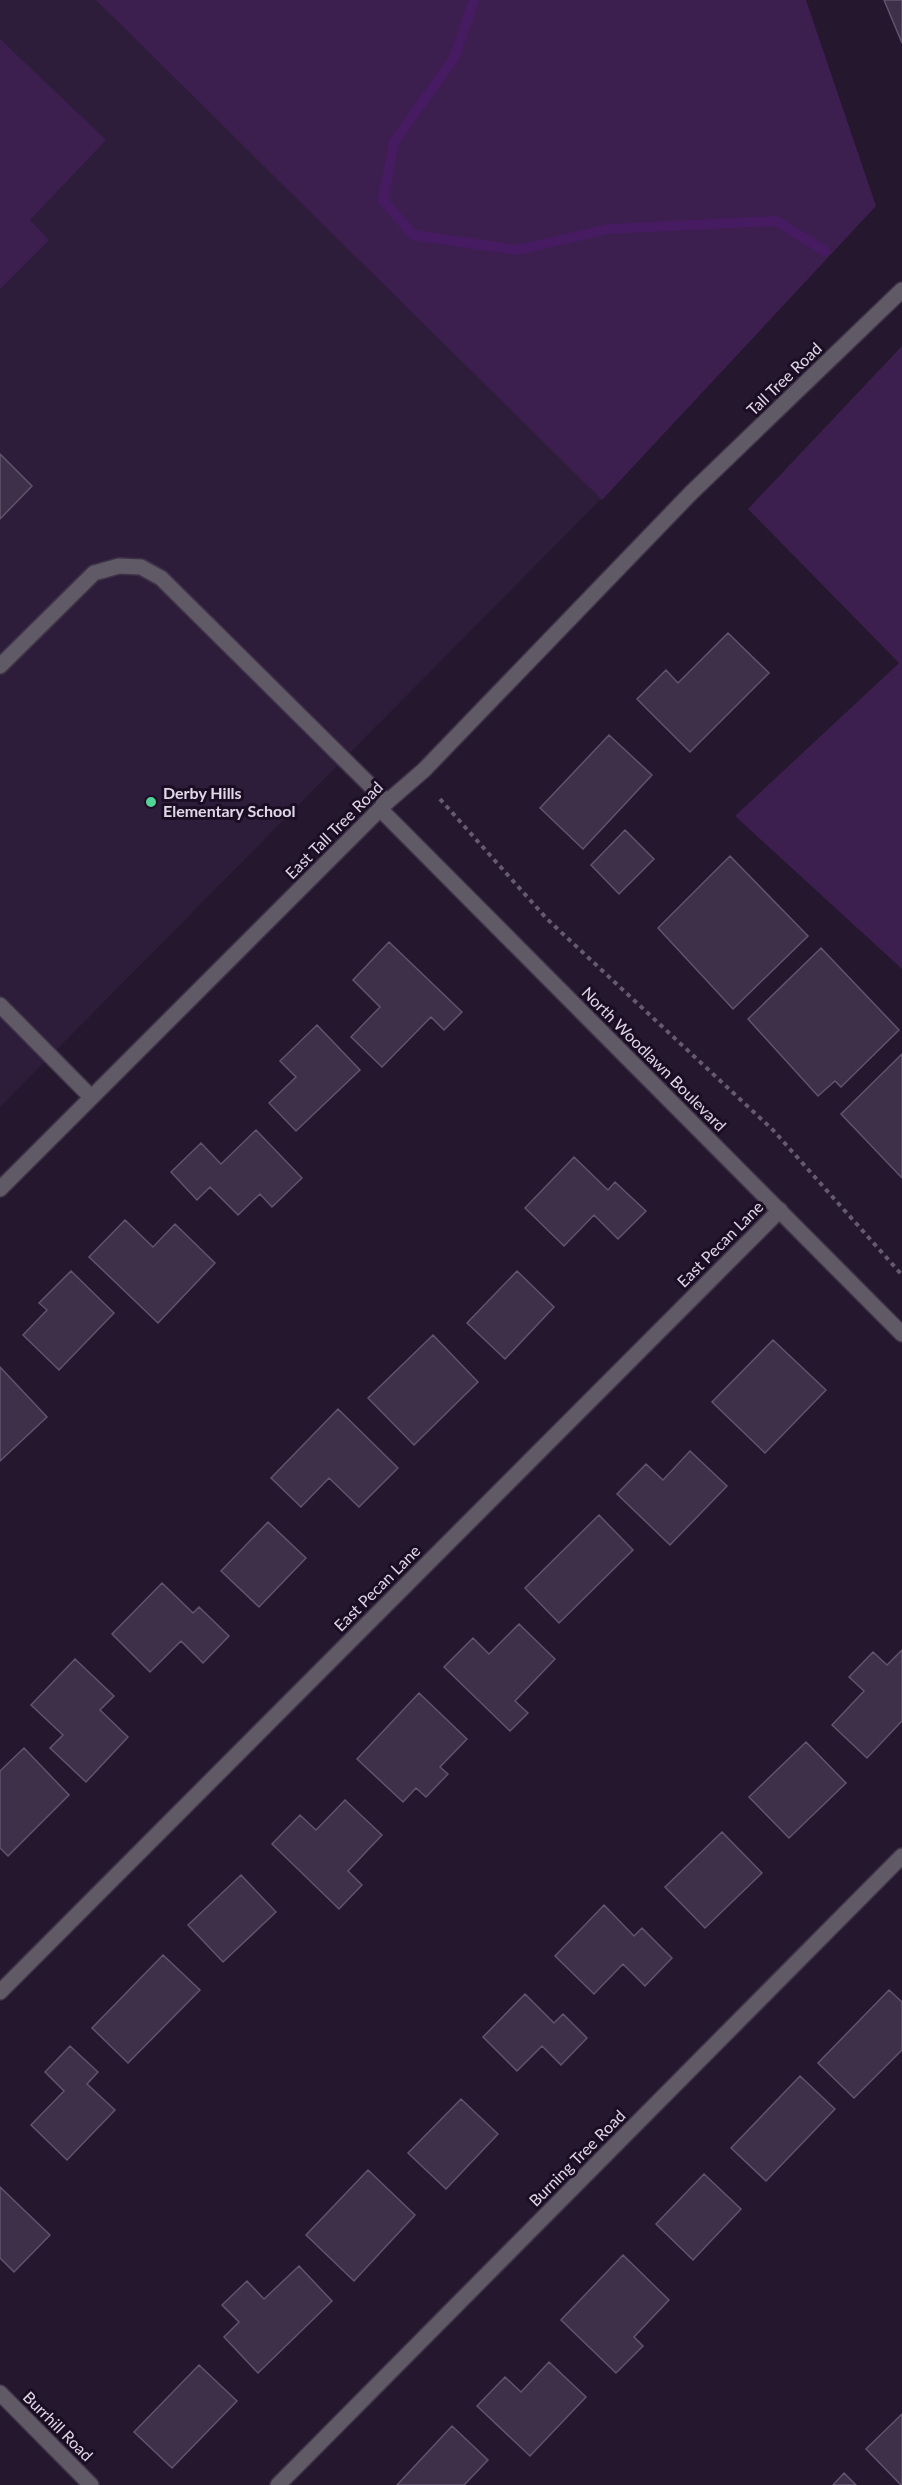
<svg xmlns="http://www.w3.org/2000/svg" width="902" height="2485" font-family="Lato,sans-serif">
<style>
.built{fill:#2e1d3a}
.green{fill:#3c1f4f}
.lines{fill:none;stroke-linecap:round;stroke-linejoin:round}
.stream{stroke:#461b61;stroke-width:10}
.building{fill:#3e3049;stroke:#62536e;stroke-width:1.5}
.service-casing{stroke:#3e3248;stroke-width:18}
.minor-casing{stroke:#3e3248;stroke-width:18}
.tertiary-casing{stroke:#3e3248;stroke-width:18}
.path{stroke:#665a6f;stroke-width:4;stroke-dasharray:4.5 4.5;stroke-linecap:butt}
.service{stroke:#605966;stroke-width:15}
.minor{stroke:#605966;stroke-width:15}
.tertiary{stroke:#605966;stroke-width:15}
.poi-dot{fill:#52d397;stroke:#1b0e24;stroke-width:2}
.labels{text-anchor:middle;stroke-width:6;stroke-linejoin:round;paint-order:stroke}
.street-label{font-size:16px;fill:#e0d7e7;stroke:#1b0e24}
.poi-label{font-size:16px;font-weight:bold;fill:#e0d7e7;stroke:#1b0e24;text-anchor:start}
</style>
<rect width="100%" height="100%" fill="#24172e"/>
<!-- built -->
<path class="built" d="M0 0H112L603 497 0 1107Z"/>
<!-- green -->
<path class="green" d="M96 0H806L876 206 602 500Z
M0 39 106 140 30 220 49 240 0 289Z
M902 346V969L735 816 899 663 748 509Z"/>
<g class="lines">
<!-- stream -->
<path class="stream" d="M474 0 454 58 394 142 383 200 413 235 518 250 608 229 776 221 825 251"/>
</g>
<!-- building -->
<path class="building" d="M884 0H902V43Z
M0 454 32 486 0 519Z
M728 633 769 673 690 752 637 699 666 670 678 683Z
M609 735 652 775 583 849 540 808Z
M625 830 654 859 619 894 591 865Z
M730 856 808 936 733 1009 658 928Z
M389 942 462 1012 444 1030 431 1017 382 1067 351 1037 380 1007 353 980Z
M821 948 899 1030 841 1087 835 1081 818 1096 748 1019Z
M317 1025 360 1070 296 1131 269 1103 296 1077 280 1061Z
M902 1054V1178L841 1114Z
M256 1130 302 1178 272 1207 260 1194 238 1215 210 1187 197 1200 171 1172 201 1143 221 1164Z
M574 1157 608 1190 615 1182 646 1211 618 1239 594 1215 564 1246 525 1208Z
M125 1220 153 1247 175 1224 215 1263 158 1323 89 1257Z
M71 1271 114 1313 59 1370 23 1335 47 1310 39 1303Z
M517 1271 554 1307 505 1359 467 1323Z
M433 1335 478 1382 414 1445 368 1398Z
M773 1340 826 1390 765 1453 712 1402Z
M0 1367 47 1417 0 1461Z
M338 1409 398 1468 359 1507 329 1478 301 1507 271 1478Z
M690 1451 727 1486 670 1545 617 1494 646 1464 663 1480Z
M599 1515 633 1550 559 1623 525 1588Z
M268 1522 306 1558 259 1607 221 1571Z
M162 1583 193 1613 199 1607 229 1636 203 1663 181 1641 150 1672 112 1634Z
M519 1624 555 1659 515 1701 528 1713 510 1731 444 1667 473 1638 489 1654Z
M902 1650V1721L867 1758 832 1725 864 1691 849 1677 873 1652 887 1665Z
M75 1659 114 1696 100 1710 128 1737 86 1782 50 1748 63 1735 31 1705Z
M419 1693 467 1739 440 1767 448 1774 426 1797 416 1788 403 1802 357 1759Z
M806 1742 846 1783 789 1838 749 1797Z
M24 1748 69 1795 8 1856 0 1848V1771Z
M345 1800 382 1835 348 1871 362 1885 339 1909 272 1844 300 1815 316 1830Z
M722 1832 762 1873 705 1928 665 1887Z
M241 1875 276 1912 223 1962 188 1925Z
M604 1905 634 1936 642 1928 672 1958 645 1986 623 1964 594 1994 555 1956Z
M163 1955 200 1990 128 2063 92 2028Z
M889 1990 902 2002V2050L854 2098 818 2063Z
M525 1994 554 2023 563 2014 587 2038 561 2065 542 2046 517 2071 483 2037Z
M70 2046 98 2072 87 2084 115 2110 67 2160 31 2125 64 2091 45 2072Z
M800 2076 835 2109 766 2181 731 2148Z
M461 2099 498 2134 446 2189 408 2153Z
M368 2170 415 2215 354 2281 306 2235Z
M704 2174 741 2209 693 2260 656 2224Z
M0 2187 50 2235 14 2272 0 2258Z
M623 2255 669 2300 634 2337 643 2346 616 2373 561 2320Z
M299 2266 332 2301 258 2373 224 2337 239 2322 222 2305 247 2281 264 2299Z
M549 2362 586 2397 530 2456 477 2406 505 2377 521 2392Z
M199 2365 237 2401 172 2468 134 2432Z
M902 2414V2485H901L866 2449Z
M452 2426 488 2460 464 2485H397Z
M844 2473 856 2485H833Z"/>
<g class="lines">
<defs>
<path id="service" d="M0 666 94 573 119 566 141 567 161 578 387 802
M0 1005 91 1097"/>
<path id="minor" d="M0 1992 780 1210
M0 2393 91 2485
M278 2485 902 1856"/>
<path id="tertiary" d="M380 809 902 1334
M0 1189 387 802 424 770 691 493 902 290"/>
</defs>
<!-- service casing -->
<use href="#service" class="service-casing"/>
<!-- minor casing -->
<use href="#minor" class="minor-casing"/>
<!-- tertiary casing -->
<use href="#tertiary" class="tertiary-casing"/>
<!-- path -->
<path class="path" d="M440 799 547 919 773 1130 902 1275"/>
<!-- service -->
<use href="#service" class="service"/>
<!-- minor -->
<use href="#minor" class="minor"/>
<!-- tertiary -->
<use href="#tertiary" class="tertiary"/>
</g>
<!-- markers -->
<circle class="poi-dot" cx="151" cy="802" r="6"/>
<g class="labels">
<!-- street labels -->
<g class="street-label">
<text transform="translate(784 379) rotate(-44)" y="6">Tall Tree Road</text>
<text transform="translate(334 830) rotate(-45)" y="6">East Tall Tree Road</text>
<text transform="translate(654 1059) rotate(45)" y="6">North Woodlawn Boulevard</text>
<text transform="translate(720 1244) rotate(-45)" y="6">East Pecan Lane</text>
<text transform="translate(377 1588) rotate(-45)" y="6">East Pecan Lane</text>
<text transform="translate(577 2158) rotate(-45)" y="6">Burning Tree Road</text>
<text transform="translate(58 2426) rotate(45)" y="6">Burrhill Road</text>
</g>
<!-- poi labels -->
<g class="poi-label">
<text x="163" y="799">Derby Hills<tspan x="163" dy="18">Elementary School</tspan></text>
</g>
</g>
</svg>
